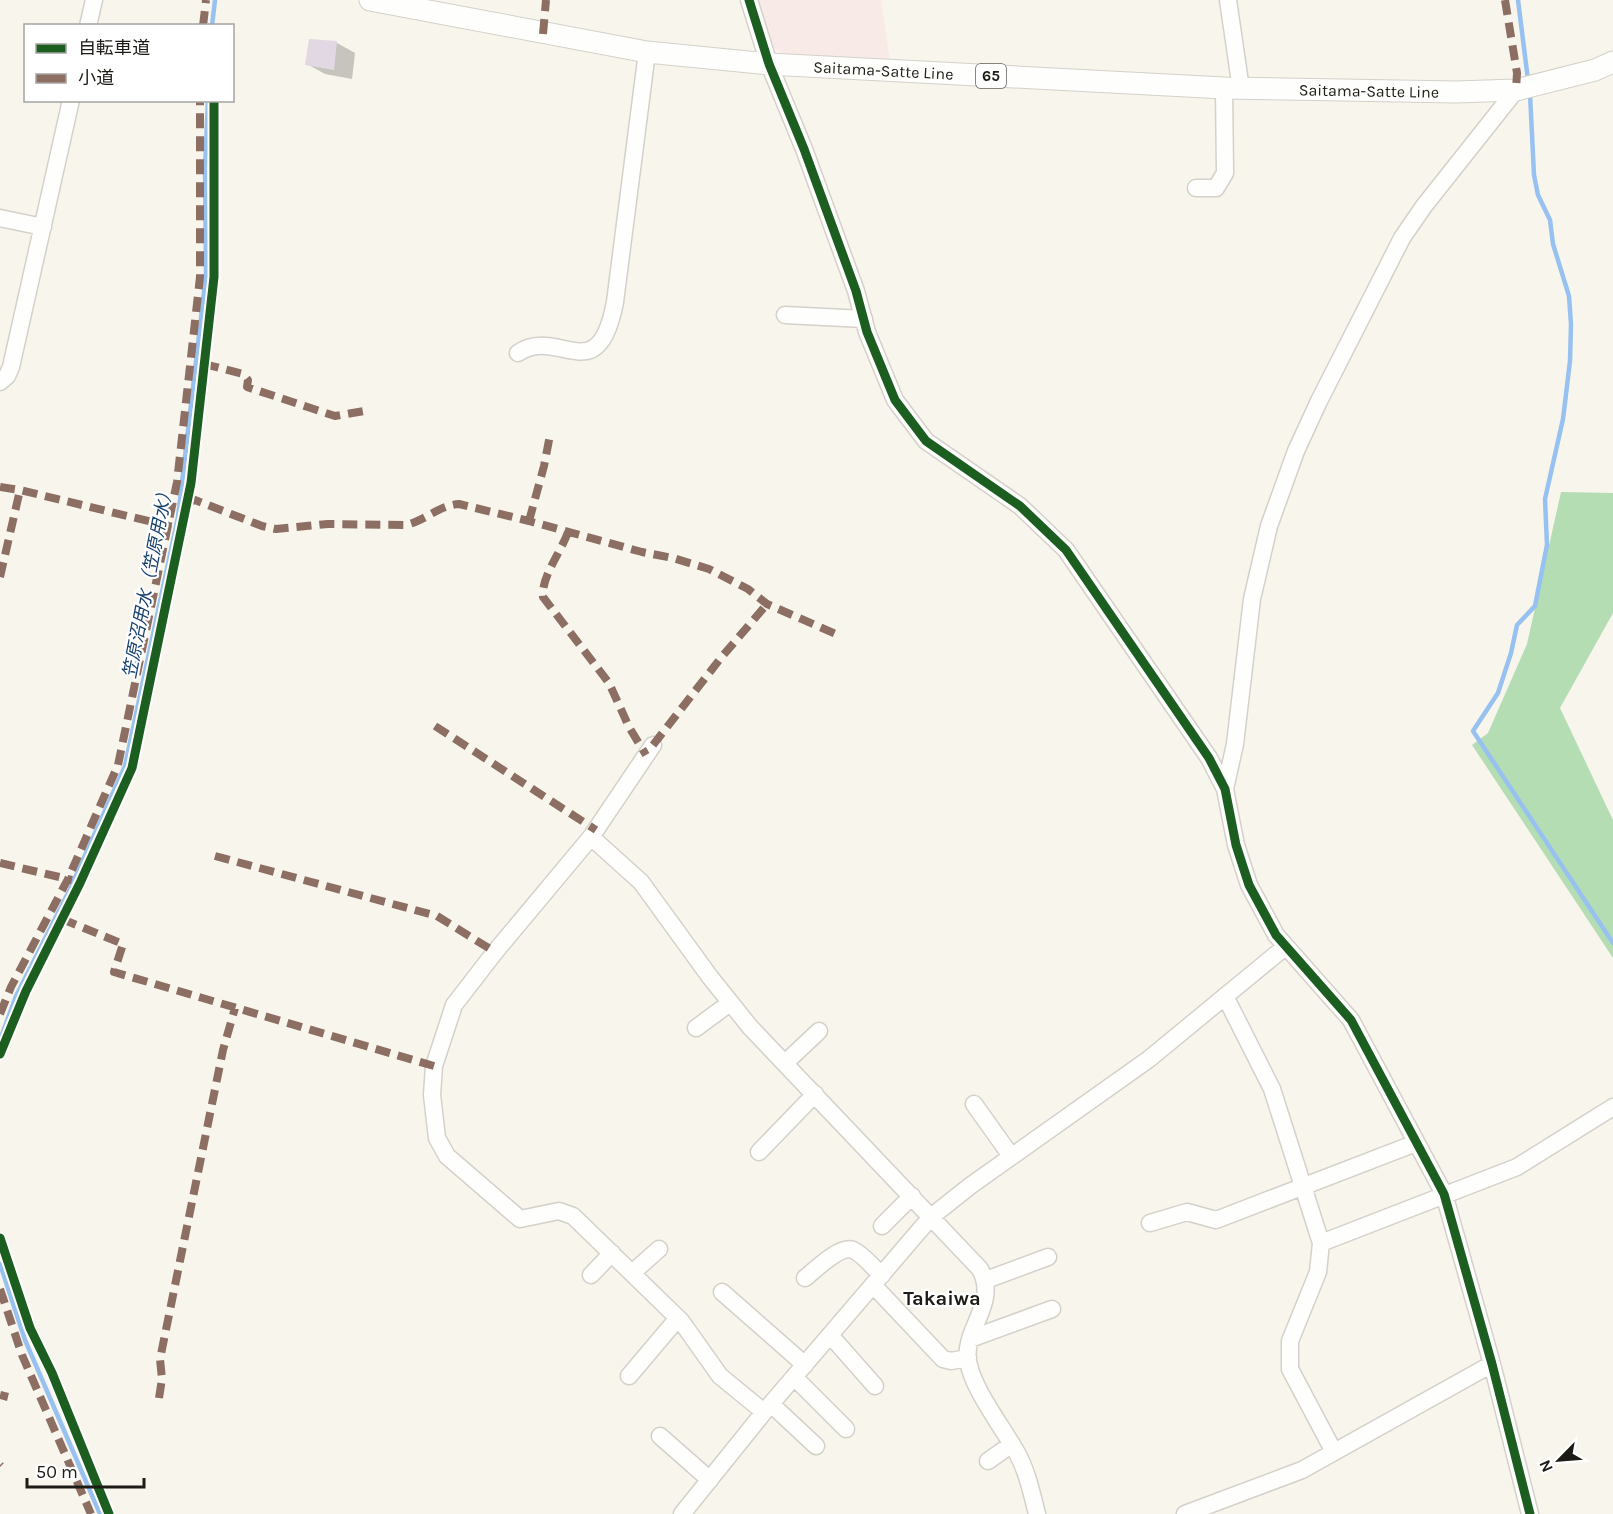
<svg xmlns="http://www.w3.org/2000/svg" width="1613" height="1514" font-family="Karla,'Noto Sans JP',sans-serif">
<style>
.commercial{fill:#f7eae7}
.forest{fill:#b5ddb3}
.shadow{fill:#0003}
.lines{fill:none;stroke-linecap:round;stroke-linejoin:round}
.stream{stroke:#97c1f0;stroke-width:4.5}
.building{fill:#e1d8e4}
.minor-casing{stroke:#d4d1ca;stroke-width:19}
.major-casing{stroke:#d4d1ca;stroke-width:23}
.minor{stroke:#fefefc;stroke-width:16}
.major{stroke:#fefefc;stroke-width:21}
.quiet{stroke:#8d6e63;stroke-width:8;stroke-dasharray:15 8;stroke-linecap:butt}
.cycleway-casing{stroke:#fff;stroke-width:13}
.cycleway{stroke:#1b5e20;stroke-width:9}
.labels{text-anchor:middle;stroke-width:4.5;stroke-linejoin:round;paint-order:stroke}
.shield{fill:#fff;stroke:#615f5b;stroke-width:1.5}
.shield-label{font-size:15px;font-weight:bold;fill:#1d1b15}
.street-label{font-size:16px;fill:#1d1b15;stroke:#fff}
.water-label{font-size:18px;font-style:italic;fill:#17416f;stroke:#fff}
.quarter-label{font-size:20px;font-weight:bold;fill:#1d1b15;stroke:#fff}
</style>
<rect width="100%" height="100%" fill="#f8f5ec"/>
<!-- commercial -->
<path class="commercial" d="M759 0H881L890 62 789 57 773 47Z"/>
<!-- forest -->
<path class="forest" d="M1561 492 1613 493V613L1560 708 1613 820V958L1472 745 1488 733 1527 644Z"/>
<!-- shadow -->
<path class="shadow" d="M310 40 337 43 355 53 352 79 325 74 307 64Z"/>
<g class="lines">
<!-- stream -->
<path class="stream" d="M1518 0 1528 80
M212 26 215 0
M1530 94 1534 175 1538 195 1550 220 1553 244 1569 296 1571 324 1570 361 1563 419 1545 499 1547 545 1535 606 1517 625 1511 653 1498 693 1473 731 1613 943
M0 1040 16 996 70 889 125 766 178 517 206 275 205 169 208 100
M0 1264 25 1340 100 1514"/>
</g>
<!-- building -->
<path class="building" d="M309 39 337 41 334 70 305 65Z"/>
<g class="lines">
<defs>
<path id="minor" d="M749 0 769 64 804 149 856 291 867 332 895 400 926 441 1020 506 1066 550 1209 758 1225 789 1236 845 1249 885 1276 935 1351 1020 1444 1194 1492 1364 1530 1514
M1228 0 1241 89
M88 26 94 0
M1196 188H1216L1225 173 1224 88
M0 218 43 227
M785 315 864 319
M518 353C558 325 598 393 615 302L647 52
M0 382 7 376 11 367 71 100
M653 745 591 837 495 952 454 1005 434 1066 432 1095 437 1138 447 1156 520 1219 559 1211 573 1216 681 1321 720 1376 764 1412
M1225 789 1235 744 1252 599 1269 526 1296 451 1319 401 1402 238 1424 206 1516 90
M591 837 641 882 710 977 750 1027 980 1269C999 1304 963 1328 968 1361 973 1390 1002 1426 1017 1453 1027 1471 1032 1494 1037 1514
M1225 996 1272 1089 1321 1243 1318 1272 1290 1341V1369L1334 1452
M696 1028 730 1003
M785 1063 819 1031
M974 1104 1011 1156
M759 1152 815 1094
M1150 1223 1187 1212 1216 1220 1416 1143
M882 1226 912 1196
M1321 1243 1517 1167 1613 1107
M632 1273 659 1249
M591 1275 612 1253
M805 1278C815 1270 840 1245 853 1250 863 1254 873 1268 882 1275
M986 1280 1048 1257
M873 1285 943 1359 951 1361 968 1358
M722 1292 805 1365
M830 1335 875 1386
M970 1339 1052 1309
M629 1376 678 1318
M794 1377 846 1429
M771 1404 816 1446
M660 1436 710 1480
M988 1461 1012 1444
M682 1514 764 1412 931 1217 970 1186 1149 1059 1285 947
M1185 1514 1302 1470 1492 1364"/>
<g id="major">
<path id="s1" d="M370 0 647 52 769 64 1224 88 1456 92 1516 90 1595 70 1613 62"/>
</g>
</defs>
<!-- minor casing -->
<use href="#minor" class="minor-casing"/>
<!-- major casing -->
<use href="#major" class="major-casing"/>
<!-- minor -->
<use href="#minor" class="minor"/>
<!-- major -->
<use href="#major" class="major"/>
<!-- quiet -->
<path class="quiet" d="M1505 0 1517 73 1516 90
M203 26 206 0
M543 34 546 0
M204 364 243 374 248 380 247 387 335 416 370 410
M0 487 20 490 173 527
M187 502 195 500 262 526 276 529 328 524 406 525C424 521 440 505 459 504L529 521 642 552 673 558 709 569 748 589 767 604 836 634
M529 521 544 466 550 435
M568 532C561 552 541 577 543 597L609 683 629 727 646 755
M0 577 20 490
M435 726 596 830
M653 745 720 659 767 604
M215 856 437 916 495 952
M0 863 72 880
M62 919 123 944 114 972 434 1066
M0 1014 11 987 68 879 118 765 177 482 200 277V100
M0 1289 22 1355 91 1514
M0 1395 8 1397
M159 1398 162 1379 160 1359 223 1050 235 1008
M0 1465 1 1466"/>
<defs>
<path id="cycleway" d="M749 0 769 64 804 149 856 291 867 332 895 400 926 441 1020 506 1066 550 1209 758 1225 789 1236 845 1249 885 1276 935 1351 1020 1444 1194 1492 1364 1530 1514
M0 1054 26 991 80 883 132 768 191 483 214 277V100
M0 1238 30 1328 52 1373 109 1514"/>
</defs>
<!-- cycleway casing -->
<use href="#cycleway" class="cycleway-casing"/>
<!-- cycleway -->
<use href="#cycleway" class="cycleway"/>
</g>
<g class="labels">
<!-- shield labels -->
<rect class="shield" x="976" y="64" width="30" height="24" rx="4.5"/>
<g class="shield-label">
<text x="991" y="81">65</text>
</g>
<!-- street labels -->
<g class="street-label">
<text dy="6" stroke="none"><textPath href="#s1" startOffset="519">Saitama-Satte Line</textPath></text>
<text dy="6" stroke="none"><textPath href="#s1" startOffset="1005">Saitama-Satte Line</textPath></text>
</g>
<!-- water labels -->
<g class="water-label">
<text transform="translate(148 581) rotate(-79)" y="6">笠原沼用水（笠原用水）</text>
</g>
<!-- quarter labels -->
<g class="quarter-label">
<text x="942" y="1305">Takaiwa</text>
</g>
</g>
<!-- legend -->
<rect x="24" y="24" width="210" height="78" fill="#ffffff" stroke="#a5a4a1" stroke-width="1.5"/>
<rect x="36" y="44" width="30" height="9" fill="#1b5e20" stroke="#a5a4a1" stroke-width="1.5"/>
<text x="78" y="54" font-size="18" fill="#1d1b15">自転車道</text>
<rect x="36" y="74" width="30" height="9" fill="#8d6e63" stroke="#a5a4a1" stroke-width="1.5"/>
<text x="78" y="84" font-size="18" fill="#1d1b15">小道</text>
<!-- north arrow -->
<g transform="translate(1559 1460) rotate(245)" stroke="#ffffff" stroke-width="4.5" paint-order="stroke">
<path d="M0-4.5L10 22L0 15L-10 22Z" fill="#1d1b15"/>
<text y="-9" font-size="16" font-weight="bold" text-anchor="middle" fill="#1d1b15">N</text>
</g>
<!-- scale -->
<path d="M27 1478v9h117v-9" fill="none" stroke="#1d1b15" stroke-width="3"/>
<text x="36" y="1478" font-size="18" fill="#1d1b15" stroke="#ffffff" stroke-width="4.5" paint-order="stroke">50 m</text>
</svg>
